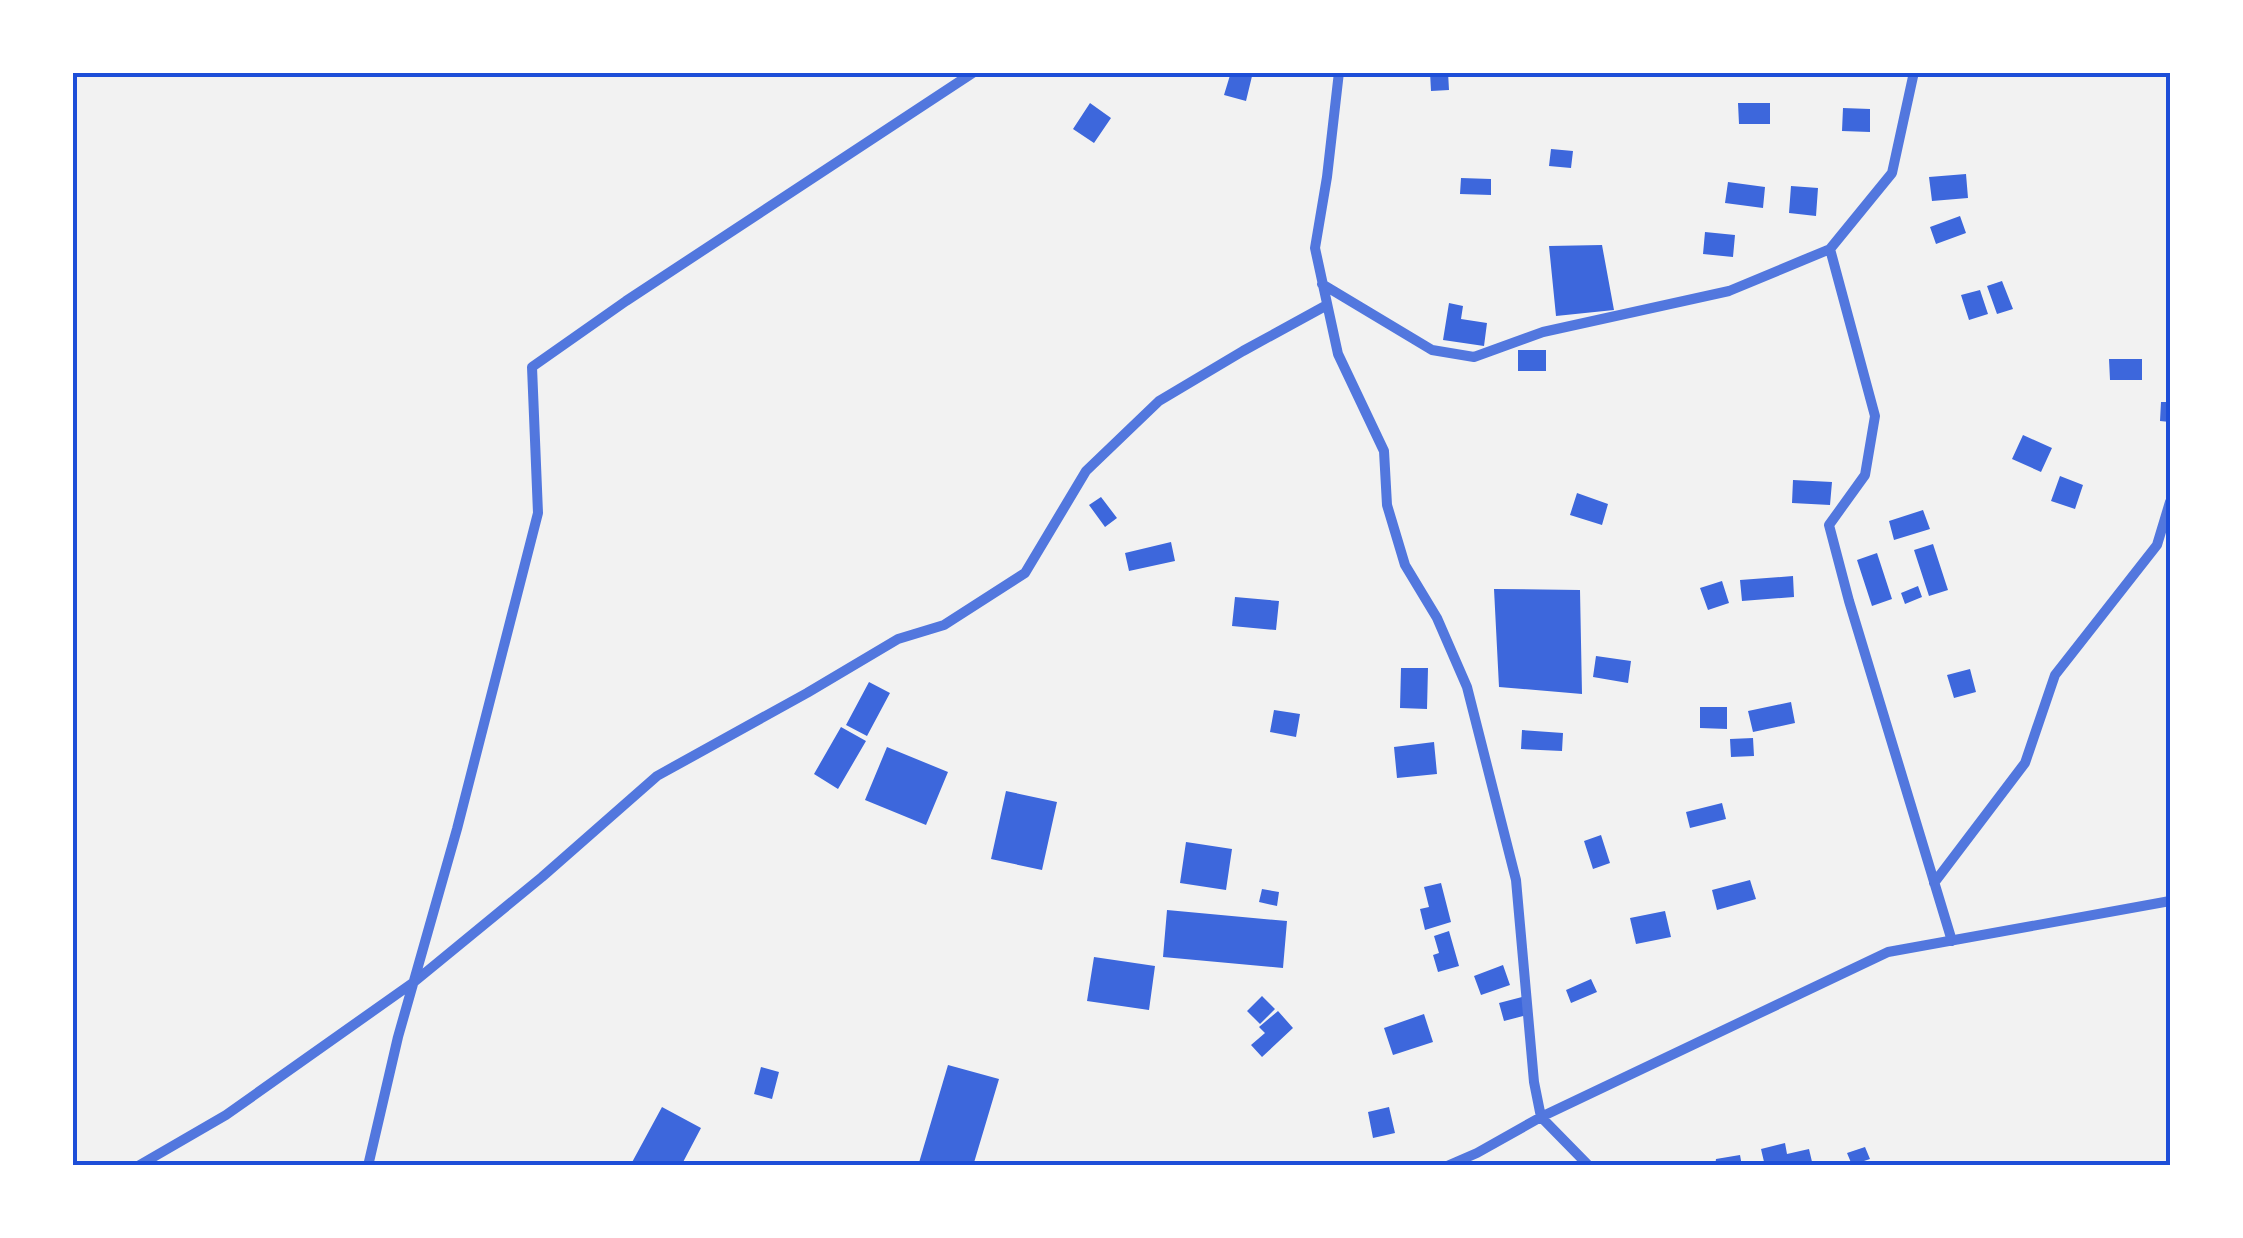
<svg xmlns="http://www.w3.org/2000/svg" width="2243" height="1238" font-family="'Titillium Web',sans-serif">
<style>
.building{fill:#3d67dc}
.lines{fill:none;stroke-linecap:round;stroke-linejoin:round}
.minor{stroke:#5277de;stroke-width:10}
.neatline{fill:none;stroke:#1d4ed8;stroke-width:4}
</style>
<rect width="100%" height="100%" fill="#f2f2f2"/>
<!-- building -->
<path class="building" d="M1231 72H1253L1246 101 1224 95Z
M1430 72H1448L1449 90 1431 91Z
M1090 103 1111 118 1094 143 1073 129Z
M1738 103H1770V124H1739Z
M1843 108 1870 109V132L1842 131Z
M1551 149 1573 151 1571 168 1549 166Z
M1966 174 1968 198 1932 201 1929 177Z
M1461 178 1491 179V195L1460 194Z
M1728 182 1765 187 1763 208 1725 203Z
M1791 186 1818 188 1816 216 1789 213Z
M1960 216 1966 233 1936 244 1930 227Z
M1705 232 1735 235 1733 257 1703 254Z
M1602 245 1614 310 1556 316 1549 246Z
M2002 281 2013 309 1997 314 1987 286Z
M1980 290 1988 314 1969 320 1961 295Z
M1449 303 1463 306 1461 319 1487 323 1484 346 1443 340Z
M1518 350H1546V371H1518Z
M2109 359H2142V380H2110Z
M2161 402H2170V422L2160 421Z
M2023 435 2052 448 2041 472 2012 459Z
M2060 476 2083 485 2075 509 2051 501Z
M1793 480 1832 482 1830 505 1792 503Z
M1577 493 1608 504 1602 525 1570 515Z
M1101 497 1117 518 1105 527 1089 505Z
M1923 510 1930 529 1894 540 1889 521Z
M1171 542 1175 561 1129 571 1125 553Z
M1933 544 1948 590 1929 596 1914 550Z
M1877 553 1892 599 1872 606 1857 560Z
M1793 576 1794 597 1742 601 1740 580Z
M1722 581 1729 603 1708 610 1700 588Z
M1918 586 1922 597 1905 604 1901 593Z
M1494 589 1580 590 1582 694 1499 687Z
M1235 597 1279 601 1276 630 1232 626Z
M1596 656 1631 661 1628 683 1593 677Z
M1401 668H1428L1427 709 1400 708Z
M1970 669 1976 692 1954 698 1947 675Z
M869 682 890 693 867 736 846 725Z
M1791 702 1795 723 1753 732 1748 711Z
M1700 707H1727V729L1700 728Z
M1274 710 1300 714 1296 737 1270 732Z
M841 727 866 741 838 789 814 774Z
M1522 730 1563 733 1562 751 1521 749Z
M1753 738 1754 756 1731 757 1730 739Z
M1434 742 1437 774 1397 778 1394 747Z
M887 747 948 772 926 825 865 800Z
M1006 791 1057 802 1042 870 991 859Z
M1722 803 1726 819 1690 828 1686 812Z
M1601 835 1610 863 1593 869 1584 841Z
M1186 842 1232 849 1226 890 1180 883Z
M1750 880 1756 899 1717 910 1712 890Z
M1441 883 1451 922 1425 930 1420 909 1429 907 1424 887Z
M1262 889 1279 892 1277 906 1259 902Z
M1167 910 1287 921 1283 968 1163 957Z
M1665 911 1671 937 1636 944 1630 918Z
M1449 931 1459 966 1438 972 1433 955 1439 953 1434 936Z
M1094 957 1155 966 1149 1010 1087 1001Z
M1503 965 1510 985 1481 995 1474 976Z
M1591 979 1597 992 1571 1003 1566 990Z
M1262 996 1275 1009 1260 1024 1247 1011Z
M1522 997 1527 1015 1504 1021 1499 1003Z
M1278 1011 1293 1028 1262 1057 1251 1045 1265 1033 1259 1027Z
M1424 1014 1433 1042 1393 1055 1384 1028Z
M948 1065 999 1079 973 1166H918Z
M761 1067 779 1072 772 1099 754 1094Z
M662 1107 701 1128 681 1166H630Z
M1389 1107 1395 1133 1373 1138 1368 1112Z
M1785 1143 1787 1154 1809 1149 1813 1166H1765L1761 1149Z
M1865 1147 1870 1159 1852 1165 1847 1153Z
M1740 1155 1742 1166H1715L1716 1159Z"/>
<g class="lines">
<!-- minor -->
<path class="minor" d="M1339 72 1327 177 1315 248 1338 354 1384 451 1387 505 1405 565 1437 618 1467 687 1516 880 1534 1082 1541 1117 1589 1166
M1830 249 1875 416 1865 475 1829 525 1849 601 1952 941
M1322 284 1432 350 1474 357 1543 332 1729 291 1830 249 1892 173 1914 72
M1934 883 2025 763 2055 675 2157 545 2170 502
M138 1166 226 1115 414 982 542 877 657 776 807 693 898 639 944 625 1025 573 1086 471 1159 401 1243 351 1327 305
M368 1166 398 1037 457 829 538 513 532 367 626 301 974 72
M1447 1166 1477 1153 1541 1117 1888 952 2170 901"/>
</g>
<!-- border -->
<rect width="2243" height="1238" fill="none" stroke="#ffffff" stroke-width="150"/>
<rect x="75" y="75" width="2093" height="1088" class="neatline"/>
</svg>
